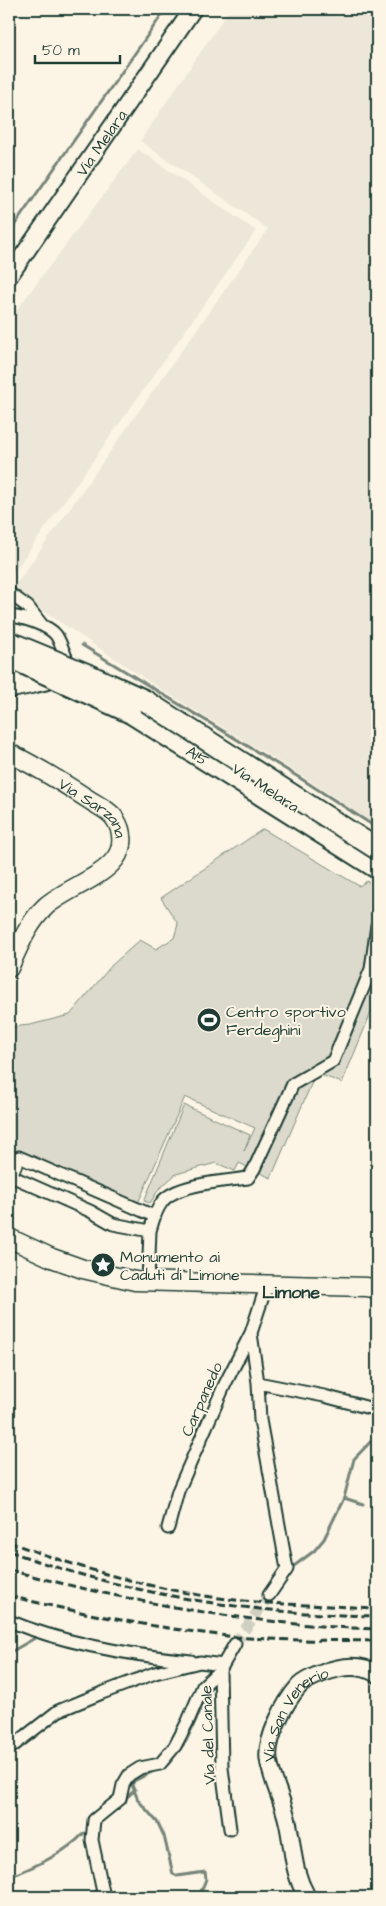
<svg xmlns="http://www.w3.org/2000/svg" width="386" height="1906" font-family="'Architects Daughter',sans-serif">
<style>
.built{fill:#ece7d8}
.green{fill:#dcdacc;stroke:#7e8c80}
.lines{fill:none;stroke-linecap:round;stroke-linejoin:round}
.stream{stroke:#758479;stroke-width:3}
.street-tunnel{stroke:#d0d0c2;stroke-width:11;stroke-dasharray:11 5.5;stroke-linecap:butt}
.street-casing{stroke:#1f3d34;stroke-width:15}
.secondary-casing{stroke:#1f3d34;stroke-width:20}
.primary-casing{stroke:#1f3d34;stroke-width:21}
.highway-casing{stroke:#1f3d34;stroke-width:24}
.street{stroke:#fcf5e5;stroke-width:11}
.secondary{stroke:#fcf5e5;stroke-width:16}
.primary{stroke:#fcf5e5;stroke-width:18}
.highway{stroke:#fcf5e5;stroke-width:20}
.rail{stroke:#1f3d34;stroke-width:3;stroke-dasharray:8 4;stroke-linecap:butt}
.highway-bridge-casing{stroke:#1f3d34;stroke-width:24;stroke-linecap:butt}
.highway-bridge{stroke:#fcf5e5;stroke-width:20}
.labels{text-anchor:middle;stroke-width:4;stroke-linejoin:round;paint-order:stroke}
.street-label{font-size:16px;fill:#1f3d34;stroke:#fcf5e5}
.poi-label{font-size:16px;fill:#1f3d34;stroke:#fcf5e5;text-anchor:start}
.neighbourhood-label{font-size:18px;font-weight:bold;fill:#1f3d34;stroke:#fcf5e5}
</style>
<rect width="100%" height="100%" fill="#fcf5e5"/>
<filter id="ink" filterUnits="userSpaceOnUse"><feTurbulence type="fractalNoise" baseFrequency=".02" numOctaves="2"/><feDisplacementMap in="SourceGraphic" scale="10" xChannelSelector="R" yChannelSelector="G"/><feConvolveMatrix kernelMatrix="1 2 1 2 8 2 1 2 1" color-interpolation-filters="sRGB"/></filter>
<g filter="url(#ink)">
<!-- built -->
<path class="built" d="M230 9H377V826L307 779 162 690 12 590 268 229 140 141Z
M138 149 256 231 9 579V320Z"/>
<!-- green -->
<path class="green" d="M263 829 359 886 367 881 377 887V998L342 1083 316 1073 271 1178 239 1163 235 1171 216 1163 176 1174 159 1189 150 1203 144 1201 184 1105 250 1135 244 1151 255 1128 185 1097 138 1203 9 1147V1030L10 1027 30 1025 70 1015 112 965 140 940 156 949 174 938 178 924 161 898Z"/>
<g class="lines">
<!-- stream -->
<path class="stream" d="M9 233 166 9
M82 645 300 778 377 828
M344 1498 363 1504
M294 1566 314 1551 324 1539 344 1498 354 1459 377 1435
M9 1653 35 1638
M124 1800 135 1790
M9 1877C36 1866 64 1854 84 1833
M199 1897 206 1879 205 1872 177 1876 173 1874 164 1836 158 1823 138 1800 132 1785 134 1781 168 1764 186 1741 212 1685"/>
<!-- street-tunnel -->
<path class="street-tunnel" d="M235 1644 269 1595"/>
<defs>
<path id="street" d="M9 593 28 607 42 625
M9 617C20 615 49 626 56 635 60 641 63 650 66 657L50 683 34 687 9 675
M9 692 34 687
M150 1231C153 1221 155 1211 162 1202 175 1184 226 1181 248 1178L254 1169 293 1084 333 1061 371 969 377 925
M148 1282 150 1231 113 1224 90 1211 11 1176 19 1157 154 1216
M251 1333 258 1383 260 1420 287 1569 269 1595
M258 1383 324 1396 377 1410
M168 1528 178 1491 225 1384 251 1333 267 1284
M9 1621C65 1644 130 1655 191 1661
M9 1749 58 1711 102 1693 155 1673 200 1662 223 1665
M230 1829 222 1768 220 1670 235 1644
M104 1897 92 1840 94 1820 120 1799 123 1785 129 1775 140 1768 160 1764 175 1746 188 1721 203 1686 220 1670"/>
<g id="secondary">
<path id="s1" d="M9 276 193 9"/>
<path id="s2" d="M307 1897C292 1870 294 1852 288 1824 284 1803 273 1783 269 1762 264 1741 285 1702 299 1686 305 1680 315 1676 323 1673 341 1666 360 1663 377 1674"/>
</g>
<g id="primary">
<path id="s3" d="M9 753C38 767 65 784 91 801 99 806 111 812 115 819 123 831 124 847 115 859 101 878 66 889 46 906 28 923 19 946 9 968"/>
<path d="M9 1238 52 1258 83 1269 135 1281 367 1287 377 1289"/>
</g>
<g id="highway">
<path id="s4" d="M131 713 377 868"/>
</g>
</defs>
<!-- street casing -->
<use href="#street" class="street-casing"/>
<!-- secondary casing -->
<use href="#secondary" class="secondary-casing"/>
<!-- primary casing -->
<use href="#primary" class="primary-casing"/>
<!-- highway casing -->
<use href="#highway" class="highway-casing"/>
<!-- street -->
<use href="#street" class="street"/>
<!-- secondary -->
<use href="#secondary" class="secondary"/>
<!-- primary -->
<use href="#primary" class="primary"/>
<!-- highway -->
<use href="#highway" class="highway"/>
<!-- rail -->
<path class="rail" d="M9 1542C84 1570 164 1593 244 1601 288 1605 333 1606 377 1608
M9 1551C128 1595 250 1614 377 1616
M9 1570C130 1602 252 1625 377 1629
M9 1596C84 1614 160 1629 237 1637 284 1641 330 1640 377 1641"/>
<defs>
<path id="highway-bridge" d="M9 642 89 675 144 700 377 849
M9 657 131 713"/>
</defs>
<!-- highway-bridge casing -->
<use href="#highway-bridge" class="highway-bridge-casing"/>
<!-- highway-bridge -->
<use href="#highway-bridge" class="highway-bridge"/>
</g>
</g>
<!-- icons -->
<defs>
<symbol id="stadium-disc" viewBox="-11 -11 22 22"><circle r="9.5" fill="#1f3d34" stroke="#fcf5e5"/><path d="M0-5a6.5 5 0 1 0 0 10a6.5 5 0 1 0 0-10ZM-3.5-1.8h7v3.6h-7Z" fill="#fff"/></symbol>
<symbol id="sight-disc" viewBox="-11 -11 22 22"><circle r="9.5" fill="#1f3d34" stroke="#fcf5e5"/><path d="M0-6L1.8-2.2L6-1.7L2.9 1.2L3.7 5.4L0 3.3L-3.7 5.4L-2.9 1.2L-6-1.7L-1.8-2.2Z" fill="#fff"/></symbol>
</defs>
<g fill-rule="evenodd">
<use href="#stadium-disc" x="195" y="1006" width="28" height="28"/>
<use href="#sight-disc" x="89" y="1251" width="28" height="28"/>
</g>
<g class="labels">
<!-- street labels -->
<g class="street-label">
<text dy="6" stroke="none"><textPath href="#s1" startOffset="162">Via Melara</textPath></text>
<text dy="6" stroke="none"><textPath href="#s4" startOffset="79">A15</textPath></text>
<text transform="translate(266 787) rotate(33)" y="6">Via Melara</text>
<text dy="6" stroke="none"><textPath href="#s3" startOffset="102">Via Sarzana</textPath></text>
<text transform="translate(201 1399) rotate(-66)" y="6">Carpanedo</text>
<text dy="6" stroke="none"><textPath href="#s2" startOffset="199">Via San Venerio</textPath></text>
<text transform="translate(207 1735) rotate(-92)" y="6">Via del Canale</text>
</g>
<!-- poi labels -->
<g class="poi-label">
<text x="226" y="1017">Centro sportivo<tspan x="226" dy="18">Ferdeghini</tspan></text>
<text x="120" y="1262">Monumento ai<tspan x="120" dy="18">Caduti di Limone</tspan></text>
</g>
<!-- neighbourhood labels -->
<g class="neighbourhood-label">
<text x="291" y="1298">Limone</text>
</g>
</g>
<!-- margin -->
<rect width="386" height="1906" fill="none" stroke="#fcf5e5" stroke-width="30"/>
<rect x="15" y="15" width="356" height="1876" fill="none" stroke="#1f3d34" stroke-width="2" filter="url(#ink)"/>
<!-- scale -->
<path d="M35 55v8h85v-8" fill="none" stroke="#1f3d34" stroke-width="2.5"/>
<text x="42" y="55" font-size="15" fill="#1f3d34" stroke="#fcf5e5" stroke-width="4" paint-order="stroke">50 m</text>
</svg>
